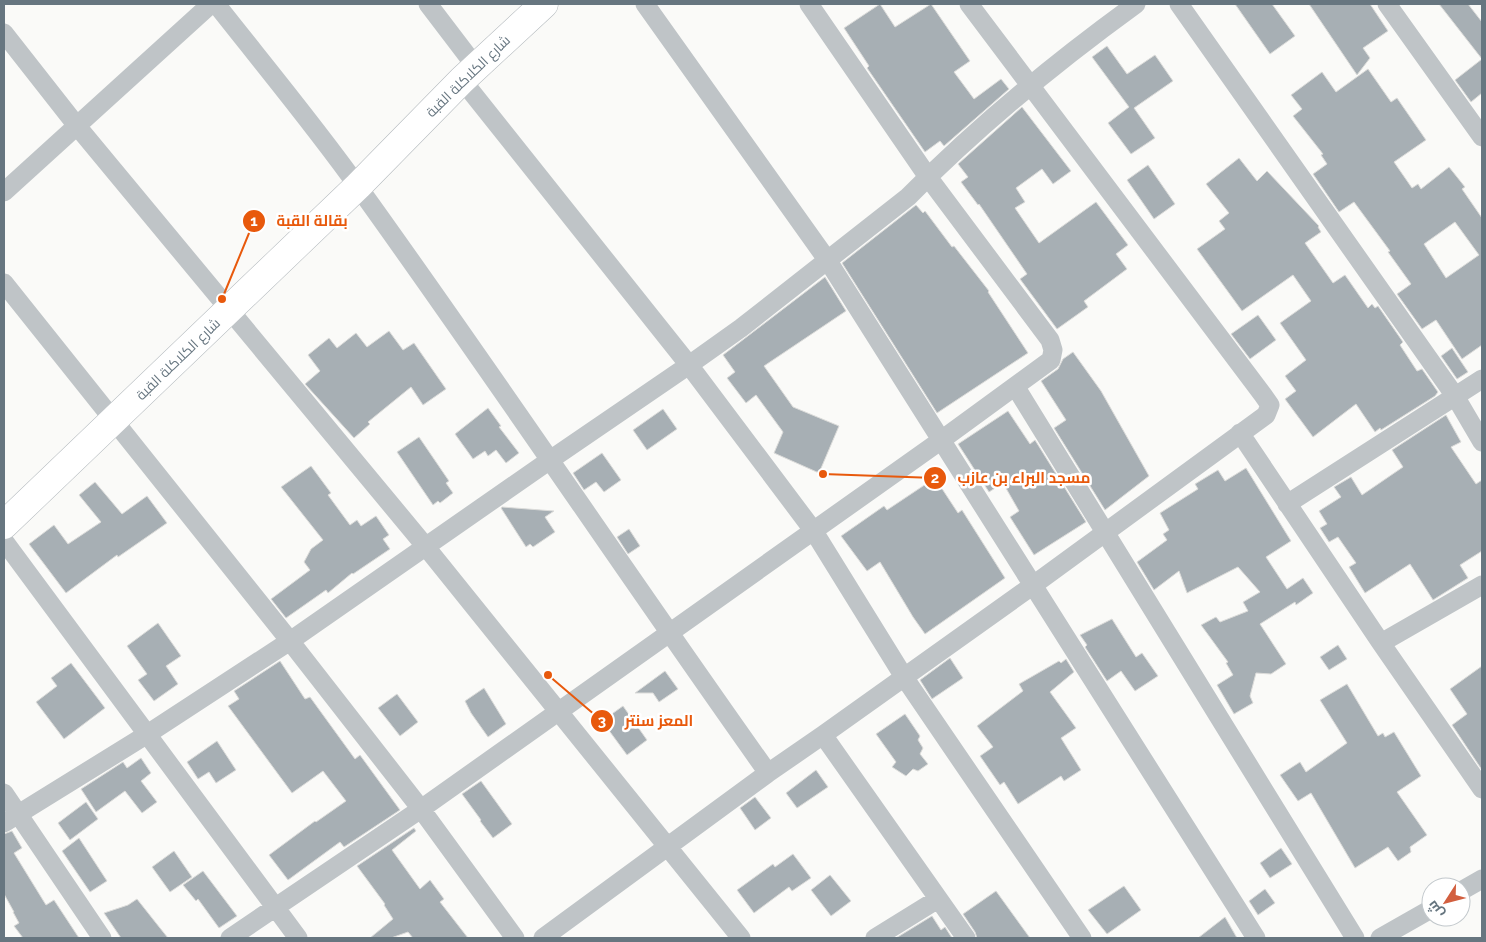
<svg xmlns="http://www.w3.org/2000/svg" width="1486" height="942" font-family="Raleway,Cairo,sans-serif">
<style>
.building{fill:#a7afb4;stroke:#dcdcda;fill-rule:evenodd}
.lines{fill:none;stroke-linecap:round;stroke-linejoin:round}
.secondary-casing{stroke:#b4babe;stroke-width:29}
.street{stroke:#bfc4c7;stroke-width:19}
.secondary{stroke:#fff;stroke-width:28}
.labels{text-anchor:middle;stroke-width:5;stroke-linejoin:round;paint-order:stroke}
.street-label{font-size:14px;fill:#677680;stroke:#fff}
.leader{fill:none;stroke:#e8590c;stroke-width:2}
.callout-dot{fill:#e8590c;stroke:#fff;stroke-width:2}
.mark-label{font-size:15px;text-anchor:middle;font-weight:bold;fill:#fff}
.callout-label{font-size:15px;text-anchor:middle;font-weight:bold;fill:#e8590c;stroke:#fff;stroke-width:5;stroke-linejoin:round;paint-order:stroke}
</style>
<rect width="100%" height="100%" fill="#fafaf8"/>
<!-- building -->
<path class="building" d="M880 4 895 27 931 4 970 61 954 72 974 99 1001 79 1009 89 944 146 940 141 925 152 867 68 869 66 844 28Z
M1235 4H1272L1295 36 1270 54Z
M1309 4H1370L1388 31 1363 48 1370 58 1357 75Z
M1439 4H1468L1482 22V93L1471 102 1455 80 1482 59Z
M1107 46 1127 74 1155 55 1173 81 1134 108 1155 138 1131 154 1108 123 1129 107 1092 57Z
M1368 69 1391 102 1397 98 1426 140 1394 162 1412 188 1418 184 1421 189 1449 167 1465 187 1462 189 1482 218V345L1462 359 1436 320 1422 329 1397 294 1411 284 1388 252 1390 251 1354 202 1339 212 1313 174 1327 164 1321 155 1323 154 1293 116 1302 109 1291 95 1322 72 1336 92ZM1455 222 1479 255 1446 278 1424 244Z
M1022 107 1071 171 1053 184 1042 169 1016 188 1025 202 1015 208 1039 243 1096 202 1128 245 1116 254 1127 269 1084 301 1088 307 1057 329 1020 279 1027 274 979 204 978 205 961 182 968 177 958 164Z
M1239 158 1257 181 1267 171 1319 226 1318 227 1321 232 1305 243 1333 283 1345 275 1368 308 1372 304 1375 308 1378 306 1403 342 1400 345 1417 371 1422 369 1438 392 1435 396 1381 430 1380 428 1375 432 1356 404 1313 437 1285 399 1296 391 1285 376 1306 360 1280 323 1311 301 1293 275 1242 311 1197 249 1225 229 1219 221 1229 213 1206 184Z
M1148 165 1175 204 1154 219 1127 180Z
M916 205 923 213 925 211 952 247 954 246 989 291 988 292 1028 353 937 413 842 263Z
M825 277 846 311 764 366 793 407 839 426 819 473 774 453 783 432 756 395 746 403 727 378 735 372 723 355Z
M1258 315 1276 340 1250 359 1231 334Z
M389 331 403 350 414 343 446 389 423 405 411 387 368 422 370 424 354 438 305 384 320 371 308 355 329 338 337 348 356 333 367 347Z
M1452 348 1468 372 1457 379 1441 356Z
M1073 352 1101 391 1149 476 1105 510 1054 428 1066 420 1041 381 1058 369 1063 359Z
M488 408 501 426 499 427 519 453 506 463 496 450 488 456 485 451 473 459 455 434Z
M663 409 677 429 647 450 633 430Z
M1008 411 1030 444 1035 440 1086 522 1034 555 1010 517 1019 511 1003 483 989 492 958 444Z
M1446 415 1461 442 1451 447 1476 484 1482 480V551L1460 565 1468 578 1433 600 1410 564 1365 593 1349 567 1356 563 1338 537 1329 542 1320 528 1327 524 1319 511 1341 497 1334 487 1351 477 1362 495 1403 467 1392 450Z
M419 437 449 481 446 483 453 493 440 503 438 501 433 505 397 452Z
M602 453 621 480 604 492 596 482 584 490 573 473Z
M311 466 331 493 328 495 350 525 357 520 361 526 376 516 389 535 383 539 390 549 353 574 352 573 328 593 326 590 286 618 271 599 310 570 304 562 311 549 323 540 281 487Z
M1246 468 1291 541 1266 557 1287 589 1303 578 1313 593 1296 605 1295 602 1260 624 1286 664 1271 674 1256 673 1250 696 1253 703 1234 714 1217 685 1233 675 1226 663 1228 662 1201 625 1216 617 1220 622 1248 611 1243 602 1260 592 1238 567 1187 593 1179 571 1154 590 1137 562 1167 540 1163 534 1169 530 1160 513 1198 489 1195 484 1218 470 1225 481Z
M935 478 958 513 962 510 1005 578 925 634 913 617 880 562 867 571 841 536 884 506 887 510Z
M95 482 122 514 147 496 167 523 118 557 117 555 66 593 29 544 54 525 68 544 101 522 79 495Z
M502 507 554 511 545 517 555 532 533 547 530 544 526 547 501 508Z
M629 529 640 546 628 554 617 537Z
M1112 619 1136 657 1142 653 1158 676 1135 691 1121 671 1107 681 1085 647 1087 645 1080 635Z
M158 623 181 656 166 666 178 684 154 701 138 680 147 674 127 646Z
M1338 645 1347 659 1329 670 1320 657Z
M950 658 963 678 932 699 920 680Z
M1066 659 1074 672 1050 692 1076 728 1061 738 1081 770 1064 781 1061 776 1018 804 1004 782 1000 785 980 756 993 747 977 726 1023 691 1019 684 1059 661 1061 663Z
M280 661 305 699 310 697 355 759 360 755 400 810 344 847 340 842 288 880 269 855 315 821 316 822 346 801 323 771 292 793 228 706 239 699 234 691Z
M71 663 105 708 64 739 36 702 57 686 51 678Z
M1482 666V770L1452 725 1467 714 1450 689Z
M665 671 678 689 659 702 653 693H635Z
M1347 684 1378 736 1383 733 1385 737 1394 732 1421 776 1397 792 1427 835 1410 847 1411 852 1398 861 1388 847 1355 868 1311 793 1298 801 1280 775 1300 762 1306 772 1347 743 1320 700Z
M484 688 506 724 488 737 471 713 465 701Z
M397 694 418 722 400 736 378 708Z
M623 706 647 740 627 755 602 721Z
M905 714 920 736 918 740 923 748 920 754 928 764 918 771 913 769 906 776 892 767 896 762 876 734Z
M217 741 236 770 216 783 209 772 198 779 187 762Z
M141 758 151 773 141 781 157 802 142 813 125 791 96 812 81 789 123 762 127 768Z
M816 770 828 787 797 808 786 793Z
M481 781 512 824 493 838 480 821 481 820 462 794Z
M755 797 771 818 755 830 740 808Z
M86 802 98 819 70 840 58 823Z
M414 828 416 831 392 850 420 889 430 880 444 899 440 902 468 938H413L408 932 391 938H370L393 919 384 905 385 904 357 866Z
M12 831 22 848 14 853 46 905 54 900 79 938H23L14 926 19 923 13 912H14L4 894V834Z
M79 838 107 881 90 892 62 851Z
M1281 848 1292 864 1270 878 1260 863Z
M174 851 192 877 170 892 152 867Z
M793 854 811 878 792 891 789 887 754 913 737 890 773 864 775 867Z
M203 871 237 916 219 928 198 899 196 901 183 885Z
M830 875 851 901 831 916 811 890Z
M1124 886 1141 910 1107 934 1088 910Z
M1265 889 1275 903 1258 915 1249 901Z
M996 891 1030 938H977L975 932 963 914Z
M137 899 156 923 168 938H121L104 913 128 905Z
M932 916 941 930 945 927 952 938H896Z
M1225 917 1237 938H1198Z"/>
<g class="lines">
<defs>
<path id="secondary" d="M4 525 358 186 462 80 544 4"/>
</defs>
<!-- secondary casing -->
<use href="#secondary" class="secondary-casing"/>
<!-- street -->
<path class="street" d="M216 4C264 65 314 125 359 188 498 381 630 579 768 773
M428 4 476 67
M645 4 828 261 1256 938
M1179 4 1455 396 1482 442
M1387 4 1482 137
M4 33 77 126 426 547 741 938
M462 80 689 365 813 530 904 677 1082 938
M4 192 211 4
M4 283 290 641 421 809 515 938
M1015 386 1355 938
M1240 433 1381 643 1482 789
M1287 504 1482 379
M4 541 298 938
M1381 643 1482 585
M823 735 966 938
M4 793 102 938
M4 823 146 735 290 641 550 460 689 365 741 328 908 197C978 126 1056 62 1136 4
M1461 891 1482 879
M230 938 421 809 940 441 1051 360 1053 350 1050 340 928 177 809 4
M543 938 768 773 823 735 1032 586 1266 415 1270 405 1263 395 969 4
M875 938 938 899
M1380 938 1431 909"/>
<!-- secondary -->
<use href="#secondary" class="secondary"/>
</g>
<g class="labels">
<!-- street labels -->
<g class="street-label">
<text transform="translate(468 76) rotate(-44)" y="5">شارع الكلاكلة القبة</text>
<text transform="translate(178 359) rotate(-44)" y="5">شارع الكلاكلة القبة</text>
</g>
</g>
<!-- callouts -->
<path class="leader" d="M222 299L254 221M823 474L935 478M548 675L602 721"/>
<g class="callout-dot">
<circle cx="222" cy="299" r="5"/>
<circle cx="823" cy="474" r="5"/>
<circle cx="548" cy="675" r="5"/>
<circle cx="254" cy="221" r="12"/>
<circle cx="935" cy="478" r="12"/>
<circle cx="602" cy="721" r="12"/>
</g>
<g class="mark-label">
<text x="254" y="226">1</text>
<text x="935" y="483">2</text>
<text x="602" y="726">3</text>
</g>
<g class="callout-label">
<text x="312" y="226">بقالة القبة</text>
<text x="1024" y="483">مسجد البراء بن عازب</text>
<text x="659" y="726">المعز سنتر</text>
</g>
<!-- border -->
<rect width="1486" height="942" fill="none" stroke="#677680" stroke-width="10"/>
<!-- north arrow -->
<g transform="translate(1446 902) rotate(234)"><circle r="24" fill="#ffffff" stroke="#c2c8cc"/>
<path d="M0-4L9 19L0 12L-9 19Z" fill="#d25f3f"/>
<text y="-8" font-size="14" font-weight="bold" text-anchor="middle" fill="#677680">ش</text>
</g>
</svg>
